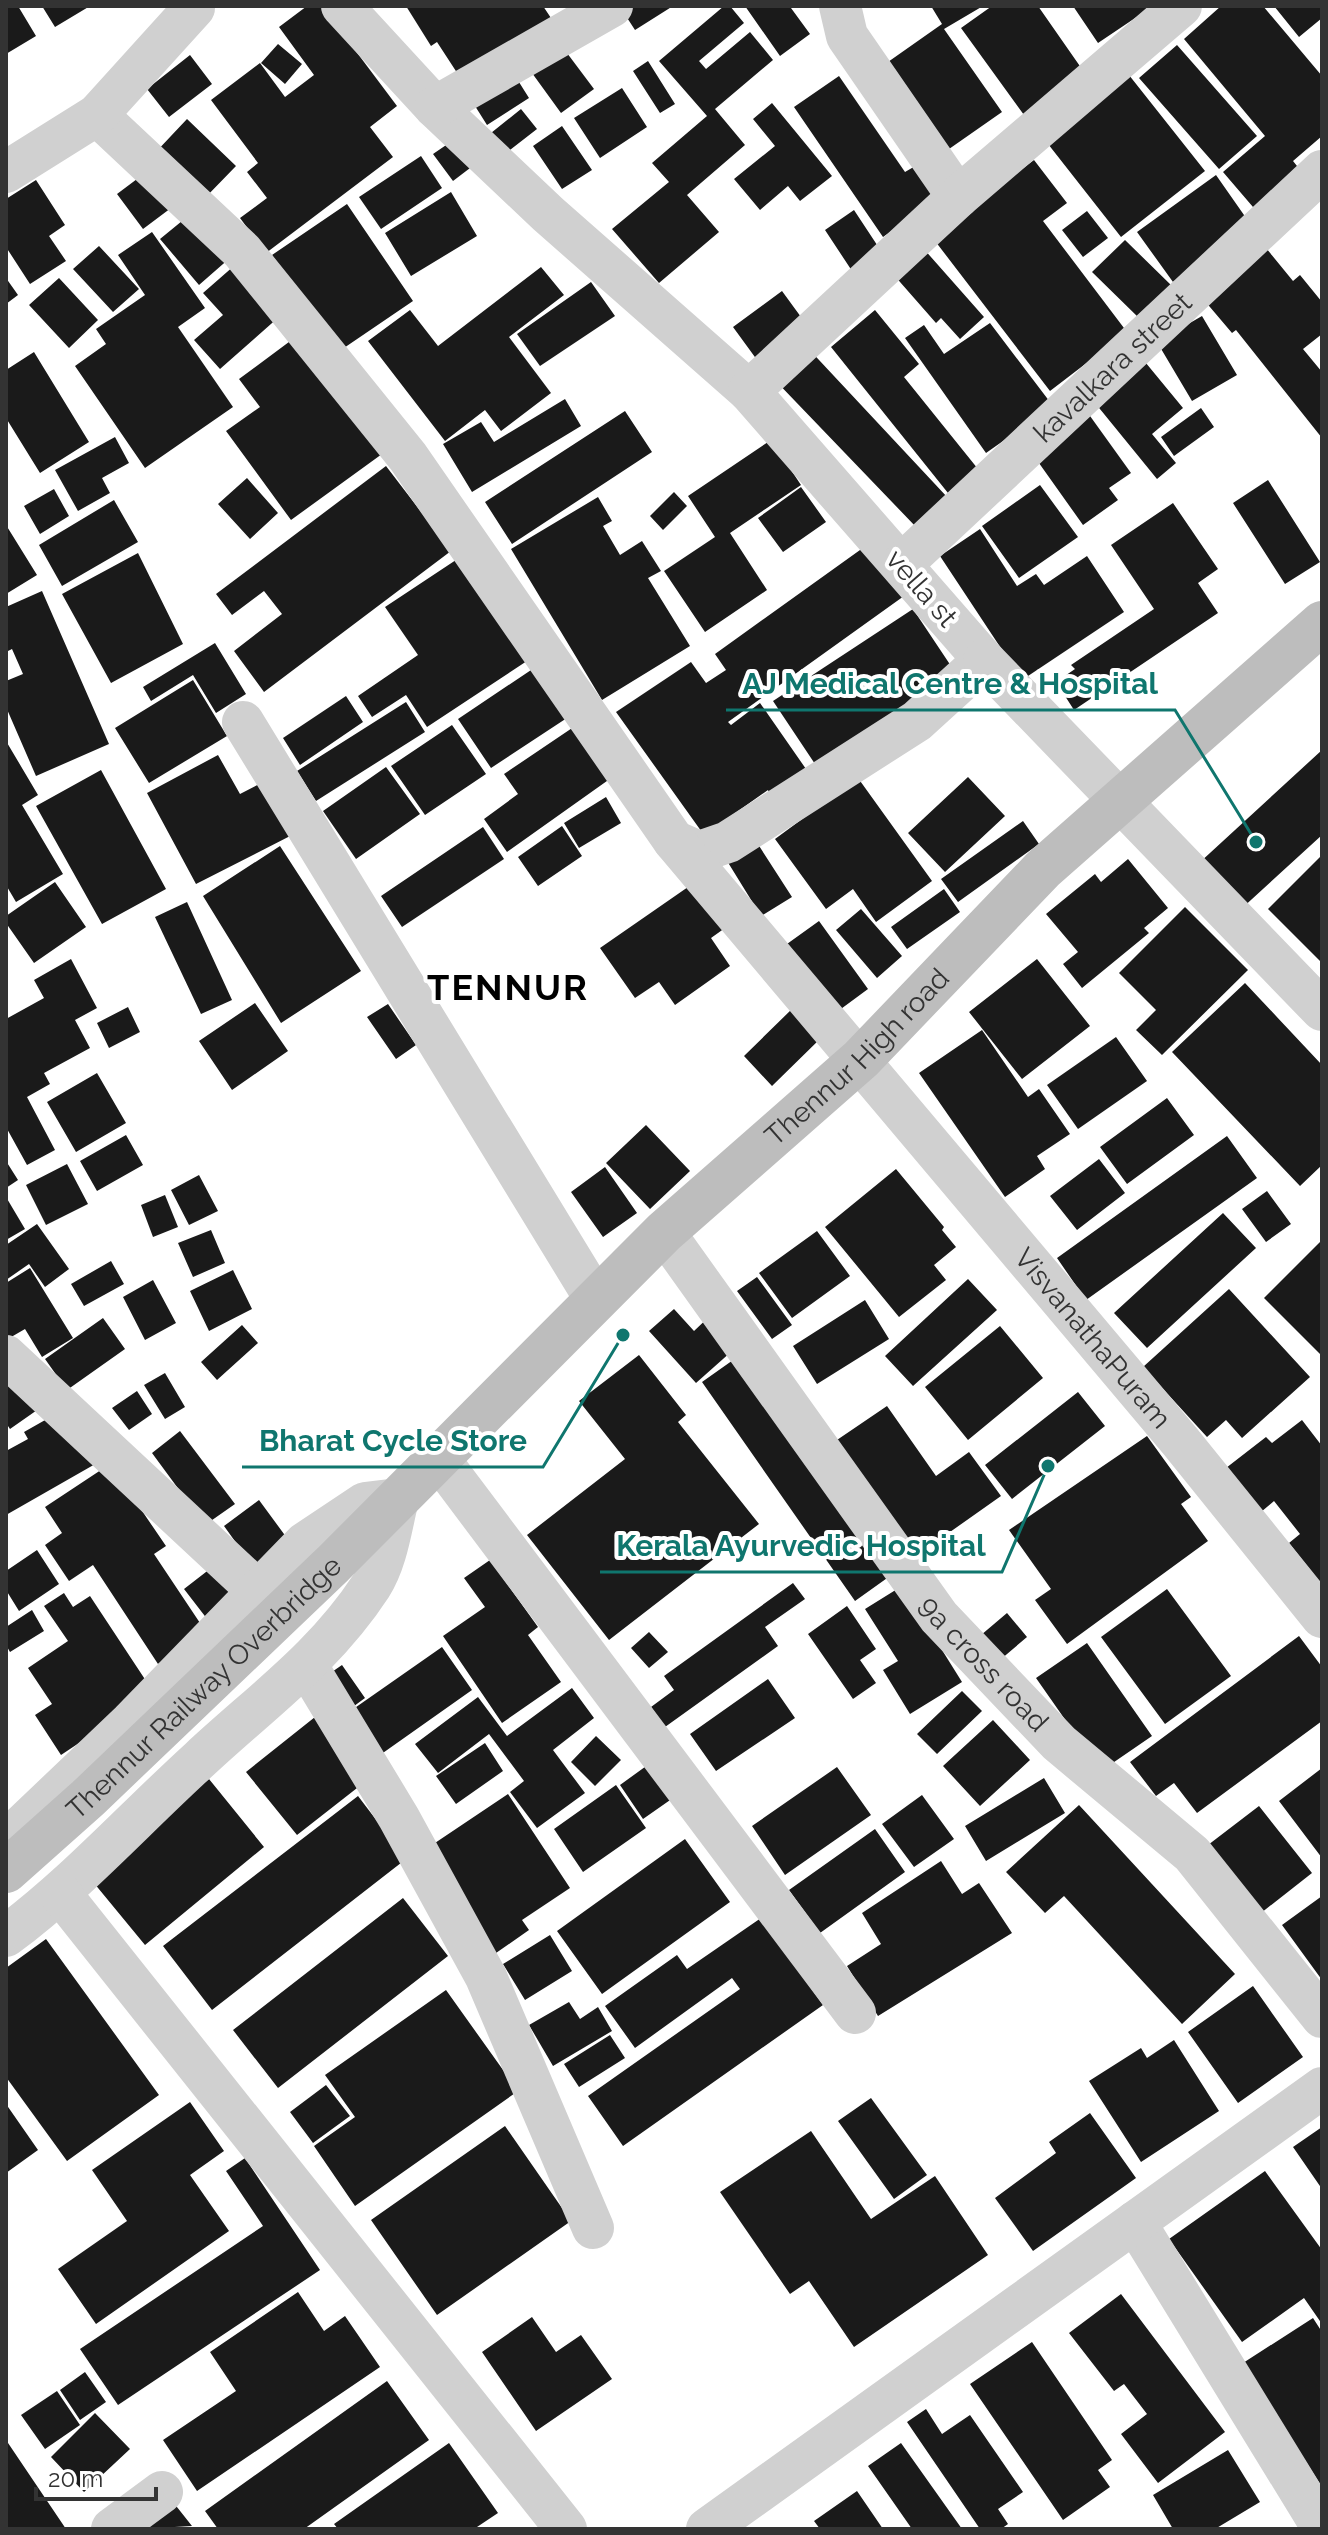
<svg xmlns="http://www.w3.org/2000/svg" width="1328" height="2535" font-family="Raleway,sans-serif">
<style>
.building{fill:#1a1a1a}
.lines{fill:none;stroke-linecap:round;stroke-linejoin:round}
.minor{stroke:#d0d0d0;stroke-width:42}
.secondary{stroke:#bdbdbd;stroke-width:44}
.labels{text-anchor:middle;stroke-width:8;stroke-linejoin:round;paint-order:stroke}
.street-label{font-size:28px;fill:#333;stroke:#fff}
.district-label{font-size:36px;font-weight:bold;letter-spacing:2px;fill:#000;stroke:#fff}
.leader{fill:none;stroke:#0f766e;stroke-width:3}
.callout-dot{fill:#0f766e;stroke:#fff;stroke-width:3}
.callout-label{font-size:30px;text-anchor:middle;font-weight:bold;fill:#0f766e;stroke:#fff;stroke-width:8;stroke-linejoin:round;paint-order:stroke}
</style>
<rect width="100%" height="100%" fill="#fff"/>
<!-- building -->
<path class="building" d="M6 6H18L36 36 6 54Z
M42 6H90L55 27Z
M307 6H322L397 106 370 127 393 157 266 253 240 218 267 198 247 172 258 163 211 100 260 63 285 97 314 75 279 27Z
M406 6H543L557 27 465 85 437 42 431 46Z
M628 6H673L635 30 622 10Z
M724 6H730L744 23 699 61 706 69 750 32 773 60 715 109 745 145 687 195 719 232 659 283 612 229 669 182 652 163 707 116 659 61Z
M745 6H795L791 8 810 34 780 56Z
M931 6H983L944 29 1002 112 939 156 878 69 942 24Z
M992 6H1038L1084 72 1024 115 961 28Z
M1073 6H1153L1098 43Z
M1221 6H1263L1322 76V136L1293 161 1305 176 1259 214 1223 172 1265 136 1184 39Z
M1274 6H1322V18L1299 37Z
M278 44 302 64 285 84 261 63Z
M1177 45 1257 136 1219 169 1139 78Z
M564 49 594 89 561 113 532 73Z
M190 55 212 84 169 117 147 89Z
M648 61 675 104 660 113 633 71Z
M1125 70 1205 171 1121 237 1041 135Z
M512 71 529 98 487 125 470 98Z
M839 76 905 172 917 165 939 197 883 237 794 107Z
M622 88 647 127 600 158 574 118Z
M772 103 832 176 800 201 788 186 760 210 734 179 775 146 753 119Z
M521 109 537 129 506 153 491 133Z
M187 119 236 166 203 200 154 154Z
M562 126 592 170 562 189 533 146Z
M455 139 474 165 453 181 433 154Z
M421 156 442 188 381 229 359 197Z
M1034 160 1067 203 1043 221 1127 332 1050 391 932 237Z
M145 173 171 208 143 229 117 194Z
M1216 175 1251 225 1173 282 1137 232Z
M36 180 65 225 49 236 66 261 30 284 6 247V199Z
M451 192 477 236 411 276 385 233Z
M347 204 413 301 338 352 272 255Z
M854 210 885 257 856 277 825 230Z
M1087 211 1108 238 1083 257 1062 230Z
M193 212 231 257 199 285 160 239Z
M152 232 205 308 178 327 233 407 145 468 75 366 106 344 96 329 145 295 118 255Z
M1125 240 1172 286 1140 319 1092 272Z
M99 246 139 289 113 312 73 269Z
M923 248 984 317 960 339 941 318 936 323 893 274Z
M1266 248 1293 281 1300 275 1322 302V334L1303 349 1322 372V438L1236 330 1232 333 1204 300Z
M235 265 280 316 220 369 194 340 223 315 203 293Z
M541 267 564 295 509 337 551 393 501 431 485 410 445 441 368 341 410 310 438 346Z
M6 278 18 295 6 304Z
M59 278 98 320 69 348 29 305Z
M591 282 615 316 540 366 517 334Z
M782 291 809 328 760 364 733 327Z
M875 310 919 364 904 377 978 469 948 493 831 347Z
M1202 316 1237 375 1192 401 1157 342Z
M990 323 1053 406 986 453 905 338 924 325 944 354Z
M297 336 382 454 291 520 226 431 260 407 239 379Z
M805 345 948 498 917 528 771 376Z
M34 352 89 442 40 473 6 418V370Z
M1141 357 1183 408 1152 434 1176 463 1157 479 1091 398Z
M565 399 581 426 472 492 443 444 481 422 494 442Z
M1201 408 1214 427 1174 456 1161 437Z
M1085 409 1131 473 1109 488 1118 500 1083 525 1029 449Z
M625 411 652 452 512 544 485 502Z
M115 437 129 463 102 478 110 493 78 511 55 470Z
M771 440 801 485 730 533 767 590 705 632 664 571 715 537 688 496Z
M386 466 451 551 264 692 234 651 282 614 264 591 232 615 216 594Z
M247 478 278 513 250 539 218 504Z
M1268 480 1320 562 1285 584 1233 503Z
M1040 485 1078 537 1019 578 982 526Z
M801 487 826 522 783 552 758 518Z
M54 489 69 516 40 534 24 506Z
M674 492 687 506 663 530 650 516Z
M598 497 612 521 603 526 620 555 642 541 661 571 648 578 690 646 602 700 511 549Z
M114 500 138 542 62 586 39 545Z
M1173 503 1218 569 1198 583 1218 613 1074 710 1056 682 1075 669 1071 665 1154 609 1111 545Z
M6 525 37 575 6 594Z
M980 529 1017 586 1036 574 1044 585 1087 556 1124 612 1022 680 940 556Z
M867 545 904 596 728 722 731 725 760 703 806 769 770 795 768 790 704 835 616 712 691 662 706 683 726 670 715 654Z
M138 553 183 644 111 683 62 594Z
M465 554 533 657 427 727 406 695 372 717 358 696 418 655 385 607Z
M42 591 109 744 36 776 6 707V681L23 674 12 649 6 652V607Z
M913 609 957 675 817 767 773 701Z
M215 643 246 694 216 713 193 675 151 701 143 687Z
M540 664 573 714 491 768 458 719Z
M193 680 227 736 149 783 115 728Z
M346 696 363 722 300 765 283 738Z
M406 702 425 732 316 801 297 771Z
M584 720 621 771 507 852 484 819 518 794 504 774Z
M452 725 486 774 425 815 391 766Z
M6 741 38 795 22 805 63 874 16 902 6 885Z
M1322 750V835L1240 910 1198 864Z
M218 755 240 794 265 781 294 834 196 884 147 793Z
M386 767 420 814 356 859 323 811Z
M101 770 166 889 102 924 36 806Z
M968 777 1005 816 945 872 908 833Z
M858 778 932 881 876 922 853 889 826 909 775 839Z
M606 797 621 823 579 848 564 823Z
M1023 821 1039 844 958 902 941 879Z
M562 826 582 856 538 886 518 857Z
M483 827 504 859 402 927 381 896Z
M754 838 792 897 761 916 724 856Z
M280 846 361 971 281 1023 203 896Z
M1322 855V963L1268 909Z
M1128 859 1168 908 1144 928 1149 933 1082 988 1063 964 1078 952 1046 914 1095 874 1101 882Z
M701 878 732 923 711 938 730 966 675 1005 659 982 635 998 600 948Z
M55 882 86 927 34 963 6 923V916Z
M944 889 960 912 907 949 891 927Z
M187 902 232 1000 201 1014 155 917Z
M1185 907 1248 970 1162 1055 1136 1030 1156 1010 1119 973Z
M861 909 902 956 877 978 836 930Z
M819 921 868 989 830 1017 780 949Z
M71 959 97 1008 75 1020 90 1048 44 1073 50 1084 27 1097 55 1150 27 1165 6 1127V1019L44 998 34 980Z
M1037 959 1090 1026 1022 1079 969 1012Z
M1245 983 1322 1065V1165L1300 1186 1172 1052Z
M255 1003 288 1051 232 1090 199 1041Z
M388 1004 416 1045 396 1059 367 1017Z
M128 1007 140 1032 109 1048 97 1023Z
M794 1007 823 1036 772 1086 744 1056Z
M982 1030 1028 1097 1039 1089 1070 1134 1037 1156 1045 1169 1005 1197 919 1073Z
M1116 1037 1147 1081 1078 1129 1047 1085Z
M97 1073 126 1123 76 1152 47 1102Z
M1167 1098 1194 1135 1127 1184 1100 1147Z
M646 1125 690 1171 650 1209 606 1163Z
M126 1135 143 1165 97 1191 80 1161Z
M1227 1136 1257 1178 1086 1300 1057 1258Z
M1099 1159 1125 1193 1077 1230 1050 1196Z
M6 1161 18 1180 6 1188Z
M67 1164 88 1204 46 1225 26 1185Z
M605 1167 637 1213 603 1237 571 1192Z
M896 1169 944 1227 942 1230 956 1247 934 1265 946 1280 899 1317 825 1227Z
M199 1175 218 1211 189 1225 171 1190Z
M1267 1191 1291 1224 1266 1242 1242 1209Z
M165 1195 178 1227 153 1237 141 1205Z
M6 1197 25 1229 6 1240Z
M1223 1213 1256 1248 1147 1348 1114 1313Z
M37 1224 69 1269 45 1287 29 1264 6 1280V1245Z
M211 1230 225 1263 193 1277 178 1243Z
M817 1231 850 1276 792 1318 759 1273Z
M1322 1240V1356L1264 1298Z
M111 1261 124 1284 84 1306 71 1284Z
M30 1268 73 1338 42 1357 25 1329 6 1340V1283Z
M233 1270 252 1309 209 1331 190 1291Z
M757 1277 792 1325 772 1339 737 1291Z
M968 1279 997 1310 913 1386 885 1356Z
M153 1280 176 1323 145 1340 123 1297Z
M1229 1289 1310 1377 1242 1438 1226 1420 1207 1437 1143 1367Z
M865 1300 889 1339 817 1384 793 1346Z
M674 1309 694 1331 714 1312 741 1343 696 1383 649 1331Z
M103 1318 125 1349 67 1390 45 1359Z
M242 1325 258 1343 217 1380 201 1362Z
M1000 1326 1043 1378 968 1440 925 1387Z
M743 1353 897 1571 855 1601 702 1382Z
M639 1355 686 1415 678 1422 759 1524 609 1640 527 1535 625 1459 579 1401Z
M165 1373 185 1407 165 1419 144 1385Z
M6 1382 40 1408 10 1429 6 1423Z
M137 1391 152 1414 129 1430 112 1408Z
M1078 1392 1105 1426 1012 1499 985 1465Z
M887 1406 936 1476 969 1452 1001 1496 916 1556 834 1442Z
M61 1411 97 1463 6 1515V1451L28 1439 24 1432Z
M1302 1420 1322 1446V1585L1289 1543 1300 1534 1274 1501 1261 1512 1226 1468 1266 1437 1272 1443Z
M180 1431 235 1504 205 1525 152 1453Z
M1147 1436 1191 1497 1181 1504 1208 1541 1067 1644 1035 1600 1051 1589 1009 1530Z
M110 1464 166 1546 154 1554 206 1632 158 1664 93 1565 69 1581 45 1545 62 1533 45 1507Z
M259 1500 295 1549 260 1576 224 1526Z
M37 1550 59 1584 19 1611 6 1590V1571Z
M490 1560 538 1627 528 1635 561 1682 502 1723 443 1636 485 1607 464 1578Z
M215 1565 242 1601 211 1624 184 1589Z
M793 1583 805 1599 765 1627 778 1646 665 1727 651 1707 674 1690 664 1676Z
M902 1586 962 1682 910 1714 883 1670 898 1661 865 1609Z
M1167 1589 1231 1676 1165 1724 1101 1637Z
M64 1593 73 1607 90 1596 154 1693 61 1755 35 1715 52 1704 28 1668 68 1641 44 1606Z
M847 1606 876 1649 860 1660 876 1683 853 1699 808 1634Z
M32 1610 44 1631 10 1652 6 1645V1627Z
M1007 1613 1027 1637 994 1665 974 1641Z
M649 1632 668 1652 649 1668 631 1648Z
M1299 1636 1322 1667V1721L1197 1813 1174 1783 1156 1796 1130 1762Z
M1087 1643 1152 1736 1101 1771 1036 1678Z
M442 1647 472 1690 380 1755 349 1712Z
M342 1665 365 1698 350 1709 326 1676Z
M768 1679 795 1718 716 1771 690 1734Z
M572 1688 594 1718 553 1750 585 1793 537 1828 510 1792 524 1781 489 1734 438 1773 415 1744 478 1697 507 1736Z
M962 1691 982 1711 937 1754 917 1734Z
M315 1717 366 1781 297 1835 246 1772Z
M993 1720 1030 1760 980 1806 943 1766Z
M596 1736 621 1760 595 1786 571 1762Z
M485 1743 503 1771 456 1804 436 1776Z
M649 1764 673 1798 643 1819 620 1785Z
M837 1767 871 1815 785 1875 752 1826Z
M1322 1768V1858L1279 1801Z
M1044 1778 1065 1813 986 1861 965 1826Z
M209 1779 264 1847 145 1945 89 1877Z
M616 1785 646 1828 583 1872 554 1829Z
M508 1794 570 1888 522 1920 529 1930 496 1953 426 1849Z
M922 1795 954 1839 914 1867 882 1824Z
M358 1796 406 1859 212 2010 163 1946Z
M1079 1805 1235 1974 1182 2024 1064 1896 1045 1913 1006 1872Z
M1259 1806 1312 1873 1261 1913 1208 1845Z
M875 1829 905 1872 820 1933 789 1890Z
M685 1839 730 1902 602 1994 557 1931Z
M941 1861 962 1894 979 1883 1012 1933 878 2016 847 1966 881 1944 862 1913Z
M1322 1896V1980L1282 1925Z
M403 1898 448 1956 278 2088 233 2030Z
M761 1918 823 2005 623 2146 588 2096 740 1989 732 1978 635 2048 605 2006 677 1955 687 1969Z
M550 1935 572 1971 525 2000 503 1964Z
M46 1939 159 2095 67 2161 6 2077V1968Z
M1253 1986 1303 2057 1238 2103 1188 2032Z
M446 1990 518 2091 355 2206 314 2146 355 2117 325 2075Z
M569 2002 580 2019 598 2007 612 2031 553 2066 529 2025Z
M610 2035 625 2058 579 2087 564 2064Z
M1174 2040 1219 2111 1141 2162 1089 2081 1141 2048 1147 2058Z
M326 2085 350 2116 313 2143 290 2112Z
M871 2098 927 2175 894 2199 838 2121Z
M190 2102 224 2151 190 2175 229 2231 96 2324 58 2269 127 2221 92 2170Z
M6 2104 38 2150 6 2173Z
M1090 2113 1136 2178 1033 2251 995 2198 1056 2153 1049 2142Z
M505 2126 571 2221 437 2315 371 2220Z
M1322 2127V2189L1293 2147Z
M811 2131 871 2219 935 2176 988 2255 854 2347 809 2281 790 2294 720 2192Z
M245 2158 320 2270 118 2405 80 2349 263 2226 226 2171Z
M1265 2171 1322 2250V2324L1304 2298 1242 2342 1169 2239Z
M298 2292 324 2331 345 2316 380 2367 197 2491 163 2440 236 2391 210 2352Z
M1121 2294 1225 2432 1158 2483 1121 2434 1147 2414 1124 2384 1114 2391 1069 2333Z
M532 2317 556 2352 581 2335 612 2379 536 2431 482 2352Z
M1313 2318 1322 2332V2487L1243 2363Z
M1032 2342 1112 2460 1098 2470 1110 2487 1063 2520 970 2384Z
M85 2372 106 2402 80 2420 60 2390Z
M387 2381 429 2440 304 2529H218L205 2511Z
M57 2391 80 2425 45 2449 21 2415Z
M926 2409 942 2434 970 2415 1023 2492 998 2509 1008 2524 1001 2529H980L907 2422Z
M95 2413 130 2449 84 2492 51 2457Z
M6 2440 66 2529H6Z
M449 2443 498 2513 474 2529H338L334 2524Z
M901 2443 962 2529H912L868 2466Z
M1228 2450 1260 2502 1215 2529H1173L1153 2495Z
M857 2491 883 2529H820L814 2521Z
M173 2502 192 2526 140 2529Z"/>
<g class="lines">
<!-- minor -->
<g class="minor">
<path d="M342 6 435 107 548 214 749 391"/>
<path d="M840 6 847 36 958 197"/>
<path d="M435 107 612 6"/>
<path d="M97 115 242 251 408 457 674 841 699 852 728 842 917 721 984 660 749 391 958 197 1181 6"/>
<path d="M6 172 97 115 194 8"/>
<path id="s1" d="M902 564 1322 171"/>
<path d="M984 660 1322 1010"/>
<path d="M243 722 596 1300"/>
<path id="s2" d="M674 841 1180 1441 1322 1617"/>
<path id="s3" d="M664 1232 939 1617 1059 1743 1192 1854 1322 2017"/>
<path d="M6 1356 258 1591"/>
<path d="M439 1459 855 2013"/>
<path d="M307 1666 399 1818 486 1977 593 2228"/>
<path d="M6 1841 131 1722 305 1543 365 1503 398 1499C391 1527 387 1561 371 1586 324 1658 261 1702 200 1759 135 1818 76 1884 6 1936"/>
<path d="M60 1893 566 2529"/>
<path d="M1135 2222 1322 2527"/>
<path d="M112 2529 162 2492"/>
<path d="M707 2529 1322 2088"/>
</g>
<!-- secondary -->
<path class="secondary" id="s4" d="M6 1871 88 1798 333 1564 664 1232 861 1059 1043 869 1322 623"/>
</g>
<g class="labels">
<!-- street labels -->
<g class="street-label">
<text dy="10" stroke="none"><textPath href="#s1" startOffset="288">kavalkara street</textPath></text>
<text transform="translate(922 588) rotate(49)" y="10">vella st</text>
<text dy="10" stroke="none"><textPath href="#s4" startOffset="1178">Thennur High road</textPath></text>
<text dy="10" stroke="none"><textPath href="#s2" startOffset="650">VisvanathaPuram</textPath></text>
<text dy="10" stroke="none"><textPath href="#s3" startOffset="538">9a cross road</textPath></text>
<text dy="10" stroke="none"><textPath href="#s4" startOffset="270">Thennur Railway Overbridge</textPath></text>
</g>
<!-- district labels -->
<g class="district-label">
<text x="508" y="1000">TENNUR</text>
</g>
</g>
<!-- callouts -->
<path class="leader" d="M1256 842L1175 710H726M623 1335L543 1467H242M1048 1466L1002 1572H600"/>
<g class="callout-dot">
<circle cx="1256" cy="842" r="8"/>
<circle cx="623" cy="1335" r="8"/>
<circle cx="1048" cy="1466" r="8"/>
</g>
<g class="callout-label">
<text x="950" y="694">AJ Medical Centre &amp; Hospital</text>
<text x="393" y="1451">Bharat Cycle Store</text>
<text x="801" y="1556">Kerala Ayurvedic Hospital</text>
</g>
<!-- border -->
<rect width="1328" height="2535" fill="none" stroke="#333333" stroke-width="16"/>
<!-- scale -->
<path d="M36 2487v12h120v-12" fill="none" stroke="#333333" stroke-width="4"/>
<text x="48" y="2487" font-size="24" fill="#333333" stroke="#ffffff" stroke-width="6" paint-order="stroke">20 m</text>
</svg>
